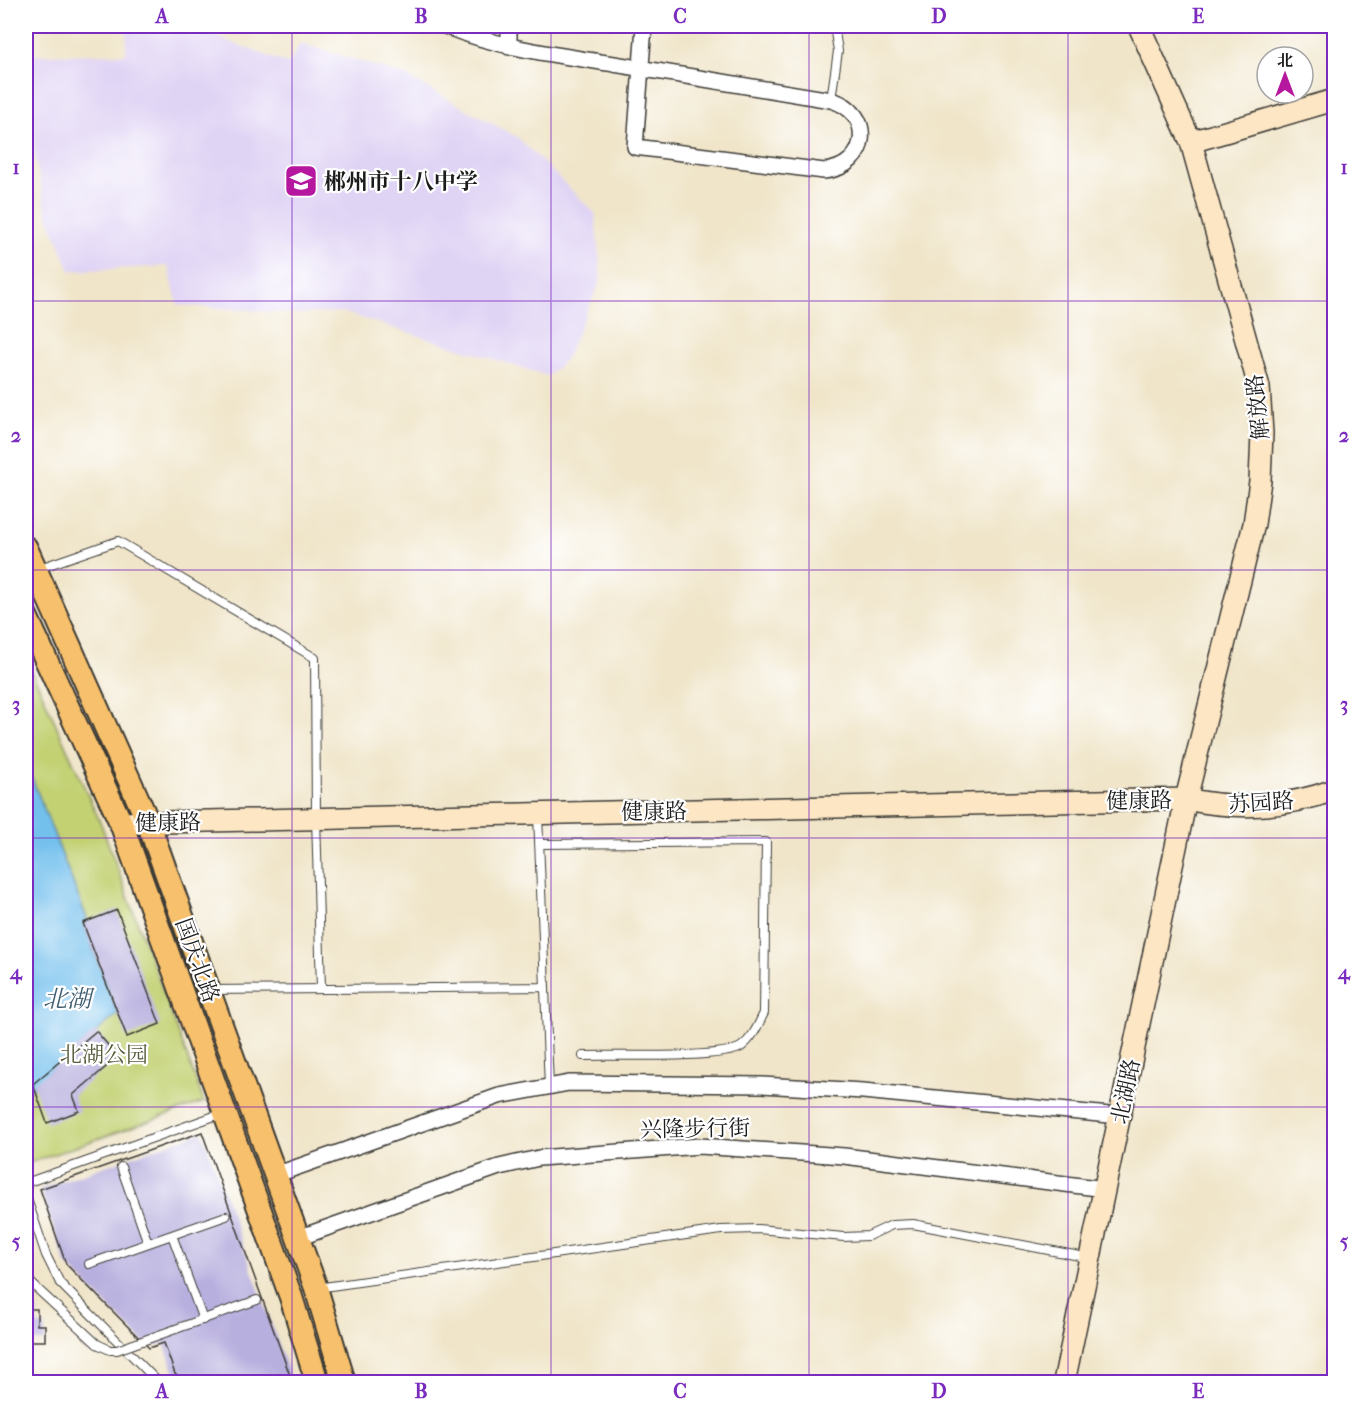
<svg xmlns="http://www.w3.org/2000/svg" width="1360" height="1408" font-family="'IM FELL French Canon','Noto Serif SC',serif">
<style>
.built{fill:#e0d4f4}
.green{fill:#c3d173;stroke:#707648;stroke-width:1.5}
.water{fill:#73c0ed;stroke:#486e84;stroke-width:1.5}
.building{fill:#b7afde}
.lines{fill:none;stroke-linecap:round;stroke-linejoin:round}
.lane-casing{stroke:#3c3a36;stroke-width:10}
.street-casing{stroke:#3c3a36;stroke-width:18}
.secondary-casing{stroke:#3c3a36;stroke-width:24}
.primary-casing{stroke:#3c3a36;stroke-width:26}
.lane{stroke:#fff;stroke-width:8}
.street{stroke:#fff;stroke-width:15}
.secondary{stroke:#fce6c4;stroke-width:21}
.primary{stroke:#f7c06c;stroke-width:22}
.rail-casing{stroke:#1c1c1c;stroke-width:7}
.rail{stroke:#fff;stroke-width:4.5;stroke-dasharray:14;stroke-linecap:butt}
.lane-bridge-casing{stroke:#3c3a36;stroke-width:10;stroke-linecap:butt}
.lane-bridge{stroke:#fff;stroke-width:8}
.grid{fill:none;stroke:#7b2cbf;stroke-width:1.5;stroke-opacity:0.55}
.labels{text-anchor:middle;stroke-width:4.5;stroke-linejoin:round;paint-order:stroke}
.poi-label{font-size:22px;font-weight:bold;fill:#1c1c1c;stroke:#fff;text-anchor:start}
.street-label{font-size:22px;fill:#1c1c1c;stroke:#fff}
.park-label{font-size:22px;fill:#565b3a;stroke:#fff}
.water-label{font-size:24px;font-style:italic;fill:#3f5e70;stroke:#fff}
.neatline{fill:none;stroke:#7b2cbf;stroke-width:2}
.grid-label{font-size:20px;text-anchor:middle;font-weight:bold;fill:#7b2cbf}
</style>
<rect width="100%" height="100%" fill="#fff"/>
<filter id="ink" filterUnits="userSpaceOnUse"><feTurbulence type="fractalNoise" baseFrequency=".0167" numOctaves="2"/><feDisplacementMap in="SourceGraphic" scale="12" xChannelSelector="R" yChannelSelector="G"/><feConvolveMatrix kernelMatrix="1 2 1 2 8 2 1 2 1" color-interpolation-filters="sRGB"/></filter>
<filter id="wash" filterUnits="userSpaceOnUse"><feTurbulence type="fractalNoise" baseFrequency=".008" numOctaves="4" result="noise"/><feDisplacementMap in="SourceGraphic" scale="24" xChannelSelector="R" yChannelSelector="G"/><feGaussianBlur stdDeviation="1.35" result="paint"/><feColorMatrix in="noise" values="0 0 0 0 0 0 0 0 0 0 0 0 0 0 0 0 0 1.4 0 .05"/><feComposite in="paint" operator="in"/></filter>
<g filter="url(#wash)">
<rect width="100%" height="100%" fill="#f0e5c9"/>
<!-- built -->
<path class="built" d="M127 26H209V34L289 64 300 43 404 75 517 137 595 213 601 280 565 360 548 376 342 312 299 314 178 305 168 266 70 271 46 210 34 152 33 55 126 54Z"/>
<!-- green -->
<path class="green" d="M26 658 101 824 204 1102 26 1164Z"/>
<!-- water -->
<path class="water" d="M26 763 88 921 83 923 118 1014 34 1084V1086L26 1094Z"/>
<g id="blocks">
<!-- building -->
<path class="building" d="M117 910 160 1024 127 1037 83 923Z
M96 1031 118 1057 73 1095 79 1111 47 1123 33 1084Z
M202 1132 292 1381 288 1382H184L175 1374 164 1343 149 1348 66 1264 40 1189Z
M26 1309H37V1325H45V1341H26Z"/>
</g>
</g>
<g filter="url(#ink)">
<use href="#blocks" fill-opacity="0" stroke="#3c3a36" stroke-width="1.5"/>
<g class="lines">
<defs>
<path id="lane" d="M831 100 838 51 834 26
M37 569 118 541 315 658 316 818 321 989
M538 815 549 1087
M539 844 766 842 764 1013C758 1025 753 1038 741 1047 722 1059 611 1055 583 1056
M210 990 545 987
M121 1167 148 1243
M26 1183 223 1113
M26 1196 46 1255 60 1283 158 1382
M172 1235 203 1320
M89 1264 226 1216
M26 1276 32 1284 97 1344 110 1350
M317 1288 721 1230 758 1229 844 1237 868 1236 892 1225 913 1224 1090 1258
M142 1341 257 1300"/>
<path id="street" d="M445 26C499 48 556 55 614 64 686 76 759 88 831 100 875 112 870 167 824 171L635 147 644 26
M509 26V47
M275 1175 499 1096 569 1083 762 1085 863 1091 1120 1116
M298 1238 499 1167 539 1158 700 1146 844 1156 1105 1189"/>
<path id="secondary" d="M1191 142 1334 100
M121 823 1186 799C1238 810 1285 808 1334 790
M1064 1382 1186 799 1254 524 1260 481 1262 433 1259 387 1191 142 1139 26"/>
<path id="primary" d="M26 548 148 822 316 1288 344 1382
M26 616 121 823 291 1297 317 1382"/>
</defs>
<!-- lane casing -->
<use href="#lane" class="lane-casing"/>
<!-- street casing -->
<use href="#street" class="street-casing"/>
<!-- secondary casing -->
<use href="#secondary" class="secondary-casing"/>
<!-- primary casing -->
<use href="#primary" class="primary-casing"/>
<!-- lane -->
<use href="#lane" class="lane"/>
<!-- street -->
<use href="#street" class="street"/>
<!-- secondary -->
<use href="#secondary" class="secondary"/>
<!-- primary -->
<use href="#primary" class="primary"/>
<defs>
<path id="rail" d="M1334 26V29"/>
</defs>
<!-- rail casing -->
<use href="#rail" class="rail-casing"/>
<!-- rail -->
<use href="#rail" class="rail"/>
<defs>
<path id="lane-bridge" d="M110 1350H117L142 1341"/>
</defs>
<!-- lane-bridge casing -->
<use href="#lane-bridge" class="lane-bridge-casing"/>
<!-- lane-bridge -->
<use href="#lane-bridge" class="lane-bridge"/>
</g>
</g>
<!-- grid -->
<path class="grid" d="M292 26V1382M551 26V1382M809 26V1382M1068 26V1382M26 301H1334M26 570H1334M26 838H1334M26 1107H1334"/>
<!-- icons -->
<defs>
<symbol id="school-square" viewBox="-11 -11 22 22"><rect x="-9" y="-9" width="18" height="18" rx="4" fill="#b5179e" stroke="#fff"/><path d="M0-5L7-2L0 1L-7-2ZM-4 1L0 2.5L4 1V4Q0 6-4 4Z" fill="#fff"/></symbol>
</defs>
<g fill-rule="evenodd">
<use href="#school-square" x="282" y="162" width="38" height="38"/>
</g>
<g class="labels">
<!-- poi labels -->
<g class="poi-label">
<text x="324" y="189">郴州市十八中学</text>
</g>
<!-- street labels -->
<g class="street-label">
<text transform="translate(1257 407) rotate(-96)" y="8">解放路</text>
<text transform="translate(1139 800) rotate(-1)" y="8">健康路</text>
<text transform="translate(1261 802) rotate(-4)" y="8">苏园路</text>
<text transform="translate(654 811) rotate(-1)" y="8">健康路</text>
<text transform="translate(168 822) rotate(-1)" y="8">健康路</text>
<text transform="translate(198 960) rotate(70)" y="8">国庆北路</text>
<text transform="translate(1125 1091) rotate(-78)" y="8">北湖路</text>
<text transform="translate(695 1128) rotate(-1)" y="8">兴隆步行街</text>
</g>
<!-- park labels -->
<g class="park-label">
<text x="104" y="1062">北湖公园</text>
</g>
<!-- water labels -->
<g class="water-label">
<text x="67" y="1007">北湖</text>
</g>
</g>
<!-- margin -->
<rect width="1360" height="1408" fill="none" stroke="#fff" stroke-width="66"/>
<!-- north arrow -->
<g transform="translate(1285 75)"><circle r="28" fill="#ffffff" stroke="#a4a4a4" stroke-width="1.5"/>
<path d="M0-4.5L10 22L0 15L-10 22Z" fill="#b5179e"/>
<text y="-9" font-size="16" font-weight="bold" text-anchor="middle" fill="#1c1c1c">北</text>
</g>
<rect x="33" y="33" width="1294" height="1342" class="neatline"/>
<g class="grid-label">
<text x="162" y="23">A</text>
<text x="421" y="23">B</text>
<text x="680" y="23">C</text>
<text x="939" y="23">D</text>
<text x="1198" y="23">E</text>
<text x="16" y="174">1</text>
<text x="1344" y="174">1</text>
<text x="16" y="442">2</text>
<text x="1344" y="442">2</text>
<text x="16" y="711">3</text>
<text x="1344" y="711">3</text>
<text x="16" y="979">4</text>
<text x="1344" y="979">4</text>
<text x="16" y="1248">5</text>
<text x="1344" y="1248">5</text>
<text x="162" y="1398">A</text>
<text x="421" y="1398">B</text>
<text x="680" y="1398">C</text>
<text x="939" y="1398">D</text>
<text x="1198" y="1398">E</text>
</g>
</svg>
